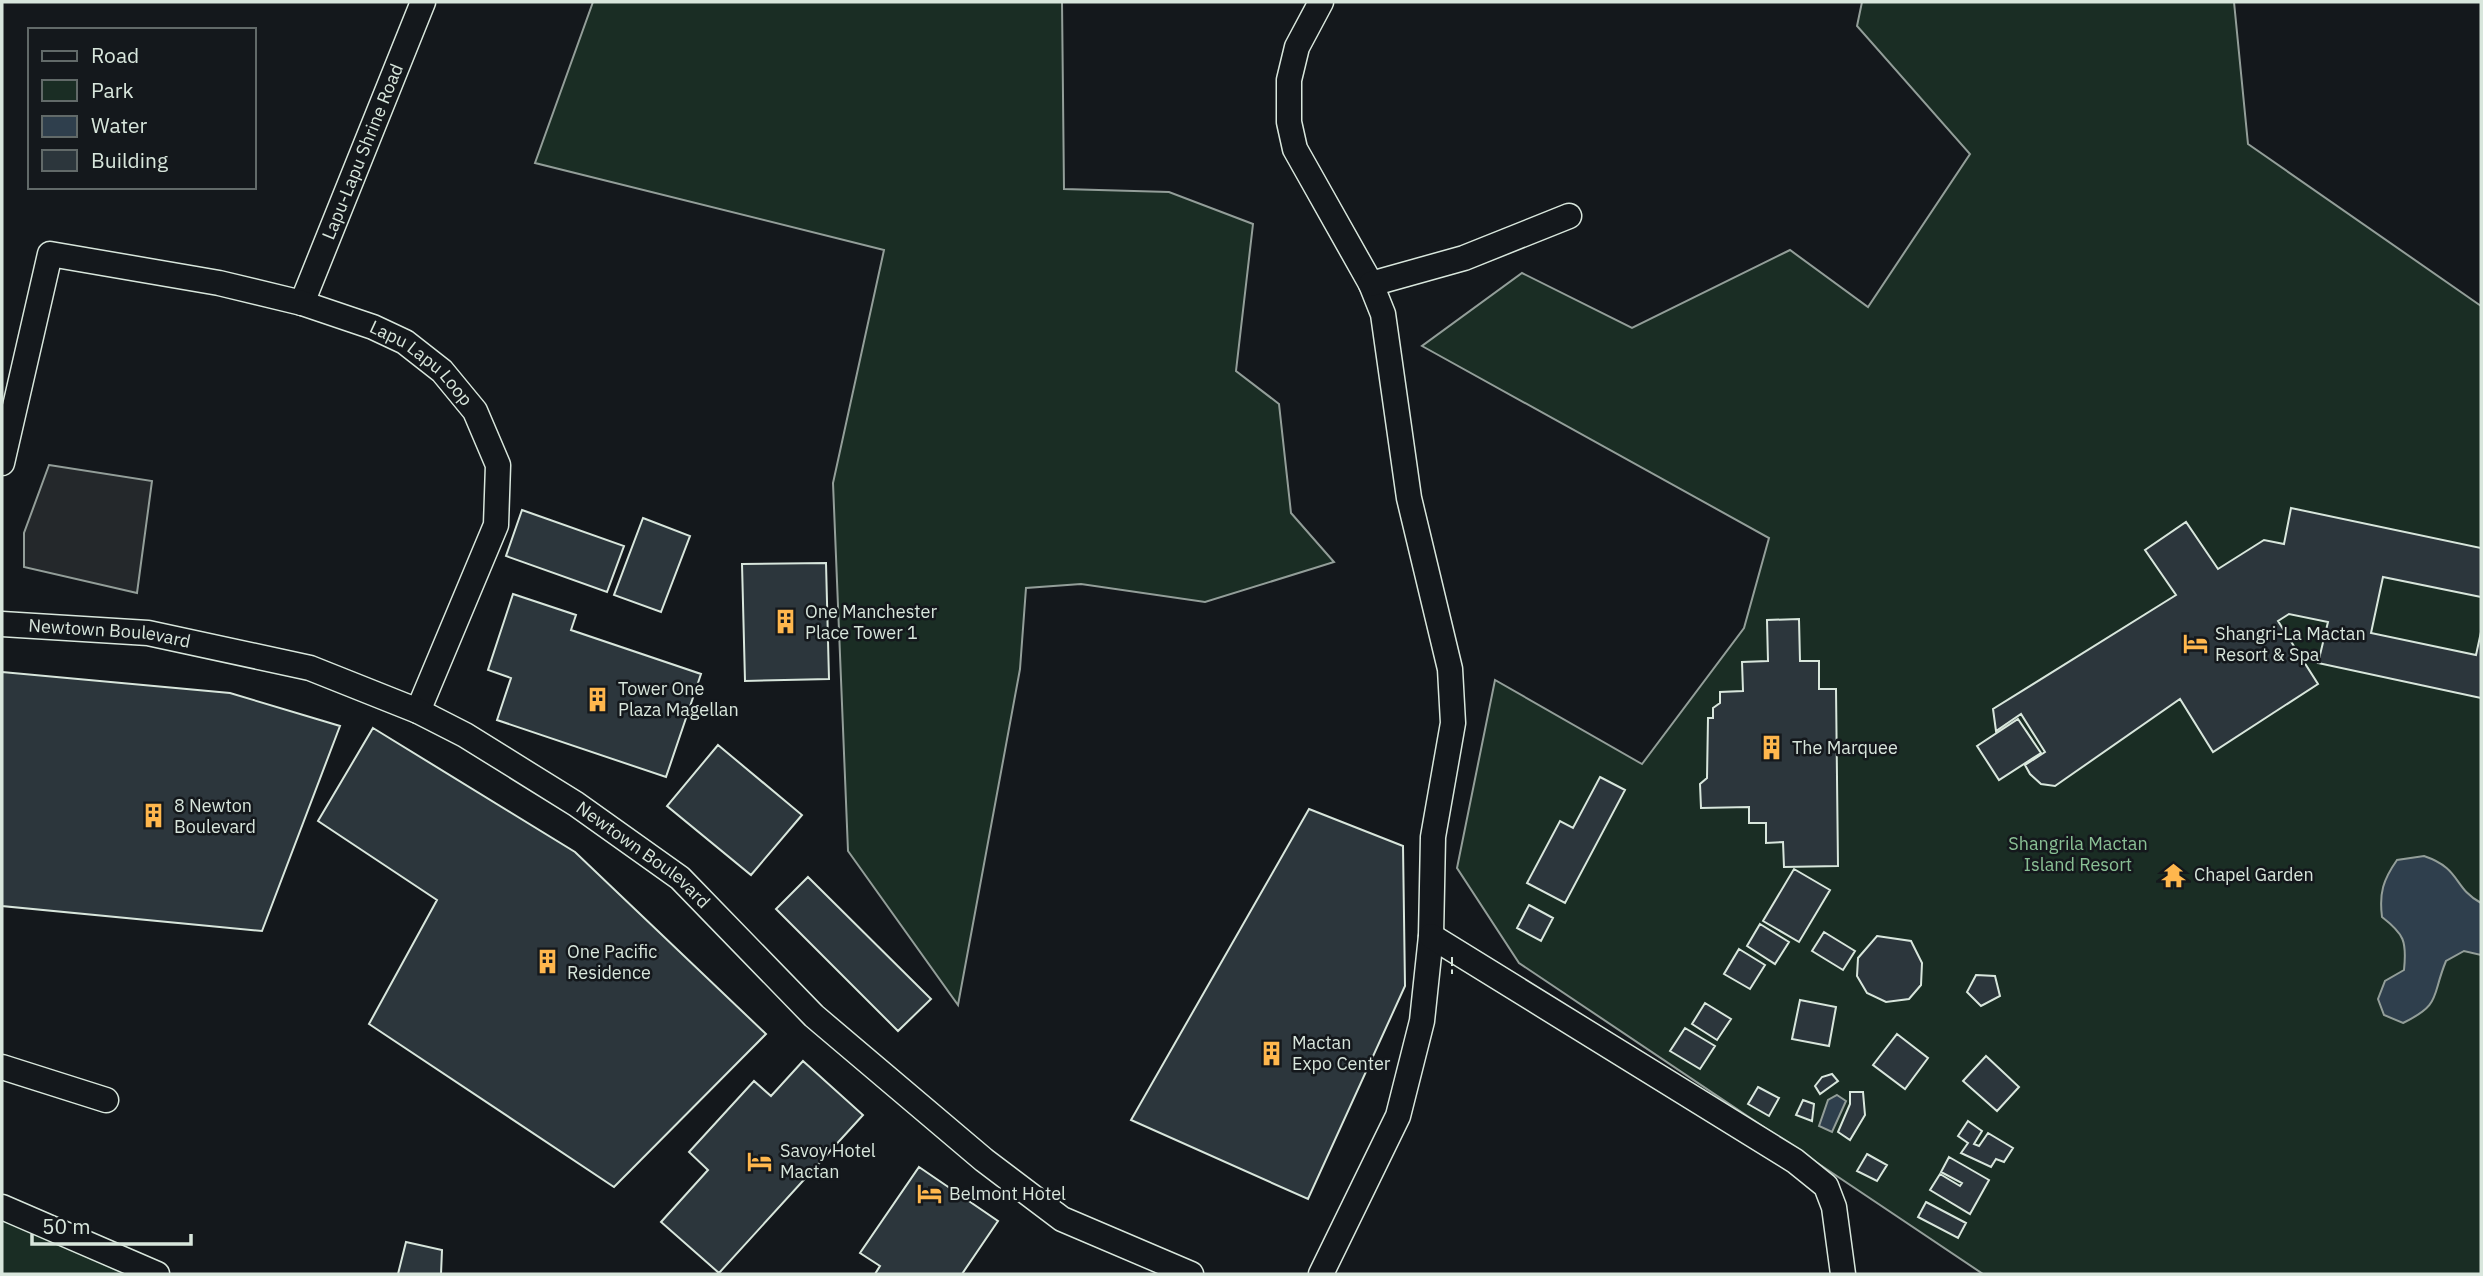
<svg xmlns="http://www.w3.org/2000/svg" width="2483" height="1276" font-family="'IBM Plex Sans',sans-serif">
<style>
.green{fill:#1a2d24;stroke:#939e99;stroke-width:2}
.parking{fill:#24282b;stroke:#939e99;stroke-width:2}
.water{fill:#2f3f4d;stroke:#939e99;stroke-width:2}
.building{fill:#2c363c;stroke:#d8e6dc;stroke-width:2}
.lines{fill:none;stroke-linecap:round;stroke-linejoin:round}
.minor-casing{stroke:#d8e6dc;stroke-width:27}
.minor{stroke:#14181c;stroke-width:24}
.fence{stroke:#d8e6dc;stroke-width:2;stroke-dasharray:9 3.5;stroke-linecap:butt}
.labels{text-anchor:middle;stroke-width:5;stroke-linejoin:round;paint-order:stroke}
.street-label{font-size:18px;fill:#d8e6dc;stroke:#14181c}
.poi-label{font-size:18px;fill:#d8e6dc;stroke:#14181c;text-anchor:start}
.park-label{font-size:18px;fill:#8ac095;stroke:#14181c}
</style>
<rect width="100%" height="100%" fill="#14181c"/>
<!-- green -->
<path class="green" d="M593 2H1062L1064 189 1169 192 1253 224 1236 371 1279 404 1291 513 1334 562 1205 602 1081 584 1026 588 1020 669 958 1005 848 851 833 483 884 250 535 163Z
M1862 2H2234L2248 144 2481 306V1274H1983L1519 963 1457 868 1495 680 1642 764 1744 628 1769 538 1422 346 1522 273 1632 328 1790 250 1868 307 1970 154 1857 26Z
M2 1220 134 1274H2Z"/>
<!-- parking -->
<path class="parking" d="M49 465 152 481 137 593 24 567V533Z"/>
<!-- water -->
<path class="water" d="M2424 856C2462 869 2452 887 2481 903V955L2464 951 2446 961C2431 997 2442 1004 2403 1023L2384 1015 2378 999 2385 981 2404 970C2407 941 2404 934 2382 917 2379 893 2383 880 2397 860Z
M1837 1095 1846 1101 1832 1132 1819 1126 1828 1100Z"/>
<!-- building -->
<path class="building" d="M2291 508 2481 548V597L2383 577 2371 633 2476 655 2481 632V698L2318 663 2328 622 2289 614 2278 621 2318 684 2213 752 2180 699 2055 786 2041 784 2030 774 2025 765 2045 752 2021 714 1996 731 1993 709 2176 595 2145 550 2186 522 2218 569 2264 540 2284 544Z
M522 510 624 546 607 592 506 556Z
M643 518 690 536 661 612 614 595Z
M826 563 829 679 745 681 742 564Z
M513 594 576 615 571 630 701 674 666 777 497 720 511 678 488 670Z
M1799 619 1800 661H1819V689H1836L1838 866 1784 867 1783 842 1766 843V823H1749V807L1701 808 1700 784 1707 778 1708 718H1713V708L1720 703V692L1743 691 1742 662 1768 661 1767 620Z
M2 672 230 693 340 726 262 931 2 906Z
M2018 719 2041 753 1999 780 1977 746Z
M373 728 575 852 766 1034 614 1187 369 1024 437 900 318 821Z
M718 745 802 815 751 875 667 806Z
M1600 777 1625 790 1565 903 1527 883 1560 821 1573 828Z
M1309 809 1403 846 1405 986 1308 1199 1131 1120Z
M1794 869 1830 890 1799 942 1763 921Z
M808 877 931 999 898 1031 776 909Z
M1529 905 1553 918 1541 941 1517 928Z
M1760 924 1789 942 1775 964 1747 946Z
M1824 932 1855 951 1843 970 1812 951Z
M1877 936 1911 941 1922 963 1921 985 1909 999 1886 1002 1867 993 1857 976 1858 958Z
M1739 949 1765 965 1750 989 1724 974Z
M1976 975 1995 976 2000 996 1981 1006 1967 992Z
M1800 1000 1836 1007 1829 1046 1792 1039Z
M1705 1003 1731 1019 1717 1040 1692 1024Z
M1685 1028 1715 1046 1700 1069 1670 1051Z
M1897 1034 1928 1058 1905 1089 1873 1065Z
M1986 1056 2019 1087 1997 1111 1963 1081Z
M803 1061 863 1115 719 1273 661 1222 708 1170 689 1152 754 1081 771 1096Z
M1832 1074 1838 1081 1820 1094 1815 1086 1822 1077Z
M1758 1087 1779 1098 1769 1116 1748 1104Z
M1850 1092H1863L1865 1115 1850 1140 1838 1132 1850 1104Z
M1803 1100 1814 1104 1812 1121 1796 1115Z
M1968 1121 1982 1131 1974 1144 1979 1146 1988 1133 2013 1148 2004 1162 1996 1159 1991 1167 1961 1153 1968 1143 1958 1136Z
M1867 1154 1887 1165 1877 1181 1857 1171Z
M1949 1157 1989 1180 1970 1214 1930 1190 1940 1174 1960 1186 1962 1183 1941 1172Z
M919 1167 998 1221 962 1274H875L880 1266 860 1253Z
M1926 1202 1966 1223 1958 1238 1918 1217Z
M406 1242 442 1250 441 1274H398Z"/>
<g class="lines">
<defs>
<g id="minor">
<path d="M1321 2 1297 47 1289 80V122L1295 149 1371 284 1383 314 1409 498 1450 669 1453 723 1433 837 1431 936 1422 1021 1398 1116 1321 1274"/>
<path d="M1371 284 1464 258 1569 216"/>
<path id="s1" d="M302 303 423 2"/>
<path id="s2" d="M2 463 50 254 219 283 302 303 373 327 405 342 442 371 475 411 498 465 496 525 418 711"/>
<path id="s3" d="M2 624 148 633 310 668 418 711 465 735 576 804 680 878 814 1016 984 1160 1062 1219 1191 1274"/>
<path d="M1431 936 1795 1161 1826 1186 1834 1207 1843 1274"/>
<path d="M2 1067 106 1100"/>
<path d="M2 1207 157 1274"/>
</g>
</defs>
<!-- minor casing -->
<use href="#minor" class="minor-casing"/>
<!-- minor -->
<use href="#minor" class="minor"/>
<!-- fence -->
<path class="fence" d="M1452 957V974"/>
</g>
<!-- icons -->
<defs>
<symbol id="building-bare" viewBox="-9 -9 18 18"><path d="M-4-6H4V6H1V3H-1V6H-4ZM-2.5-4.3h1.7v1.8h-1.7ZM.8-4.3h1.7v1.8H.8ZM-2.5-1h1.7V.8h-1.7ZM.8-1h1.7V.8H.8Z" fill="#ffb74d" stroke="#14181c" stroke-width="2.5" paint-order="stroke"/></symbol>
<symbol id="hotel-bare" viewBox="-9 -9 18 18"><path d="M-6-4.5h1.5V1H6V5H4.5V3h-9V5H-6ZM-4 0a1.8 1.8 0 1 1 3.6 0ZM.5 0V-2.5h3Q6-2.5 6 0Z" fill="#ffb74d" stroke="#14181c" stroke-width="2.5" paint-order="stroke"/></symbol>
<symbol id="temple-bare" viewBox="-9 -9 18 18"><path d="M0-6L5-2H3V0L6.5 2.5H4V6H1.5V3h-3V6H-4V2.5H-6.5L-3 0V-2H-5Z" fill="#ffb74d" stroke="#14181c" stroke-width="2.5" paint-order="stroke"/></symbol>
</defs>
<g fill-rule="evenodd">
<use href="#building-bare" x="768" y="604" width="35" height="35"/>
<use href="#hotel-bare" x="2178" y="626" width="35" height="35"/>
<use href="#building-bare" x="580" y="682" width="35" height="35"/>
<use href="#building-bare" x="1754" y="730" width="35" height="35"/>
<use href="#building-bare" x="136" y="798" width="35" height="35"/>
<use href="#temple-bare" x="2156" y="858" width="35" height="35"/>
<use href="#building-bare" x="530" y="944" width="35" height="35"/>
<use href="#building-bare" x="1254" y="1036" width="35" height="35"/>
<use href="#hotel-bare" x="742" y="1144" width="35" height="35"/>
<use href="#hotel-bare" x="912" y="1176" width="35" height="35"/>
</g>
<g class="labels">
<!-- street labels -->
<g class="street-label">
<text dy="6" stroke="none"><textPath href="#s1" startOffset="163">Lapu-Lapu Shrine Road</textPath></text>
<text dy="6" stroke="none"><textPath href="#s2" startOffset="607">Lapu Lapu Loop</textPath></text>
<text dy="6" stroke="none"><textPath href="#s3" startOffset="108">Newtown Boulevard</textPath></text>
<text dy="6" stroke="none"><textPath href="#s3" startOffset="696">Newtown Boulevard</textPath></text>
</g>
<!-- poi labels -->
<g class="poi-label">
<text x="805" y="618">One Manchester<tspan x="805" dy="21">Place Tower 1</tspan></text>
<text x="2215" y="640">Shangri-La Mactan<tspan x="2215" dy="21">Resort &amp; Spa</tspan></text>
<text x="618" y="695">Tower One<tspan x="618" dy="21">Plaza Magellan</tspan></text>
<text x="1792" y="754">The Marquee</text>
<text x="174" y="812">8 Newton<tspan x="174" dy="21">Boulevard</tspan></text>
<text x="2194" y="881">Chapel Garden</text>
<text x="567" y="958">One Pacific<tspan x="567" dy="21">Residence</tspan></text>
<text x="1292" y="1049">Mactan<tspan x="1292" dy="21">Expo Center</tspan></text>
<text x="780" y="1157">Savoy Hotel<tspan x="780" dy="21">Mactan</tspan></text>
<text x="949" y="1200">Belmont Hotel</text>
</g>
<!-- park labels -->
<g class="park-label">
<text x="2078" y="850">Shangrila Mactan<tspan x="2078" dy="21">Island Resort</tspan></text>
</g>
</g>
<!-- border -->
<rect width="2483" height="1276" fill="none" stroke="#d8e6dc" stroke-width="7"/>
<!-- legend -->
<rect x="28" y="28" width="228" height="161" fill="#14181c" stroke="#626a69" stroke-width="2"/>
<rect x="42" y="51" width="35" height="10" fill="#14181c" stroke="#626a69" stroke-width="2"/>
<text x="91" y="63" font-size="21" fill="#d8e6dc">Road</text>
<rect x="42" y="80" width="35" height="21" fill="#1a2d24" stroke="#626a69" stroke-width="2"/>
<text x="91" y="98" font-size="21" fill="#d8e6dc">Park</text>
<rect x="42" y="116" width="35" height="21" fill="#2f3f4d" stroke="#626a69" stroke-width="2"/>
<text x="91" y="133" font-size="21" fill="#d8e6dc">Water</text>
<rect x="42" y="150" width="35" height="21" fill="#2c363c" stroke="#626a69" stroke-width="2"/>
<text x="91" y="168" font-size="21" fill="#d8e6dc">Building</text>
<!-- scale -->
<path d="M32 1234v10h159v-10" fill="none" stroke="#d8e6dc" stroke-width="3.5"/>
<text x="42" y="1234" font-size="21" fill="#d8e6dc" stroke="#14181c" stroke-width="5" paint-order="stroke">50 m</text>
</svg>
